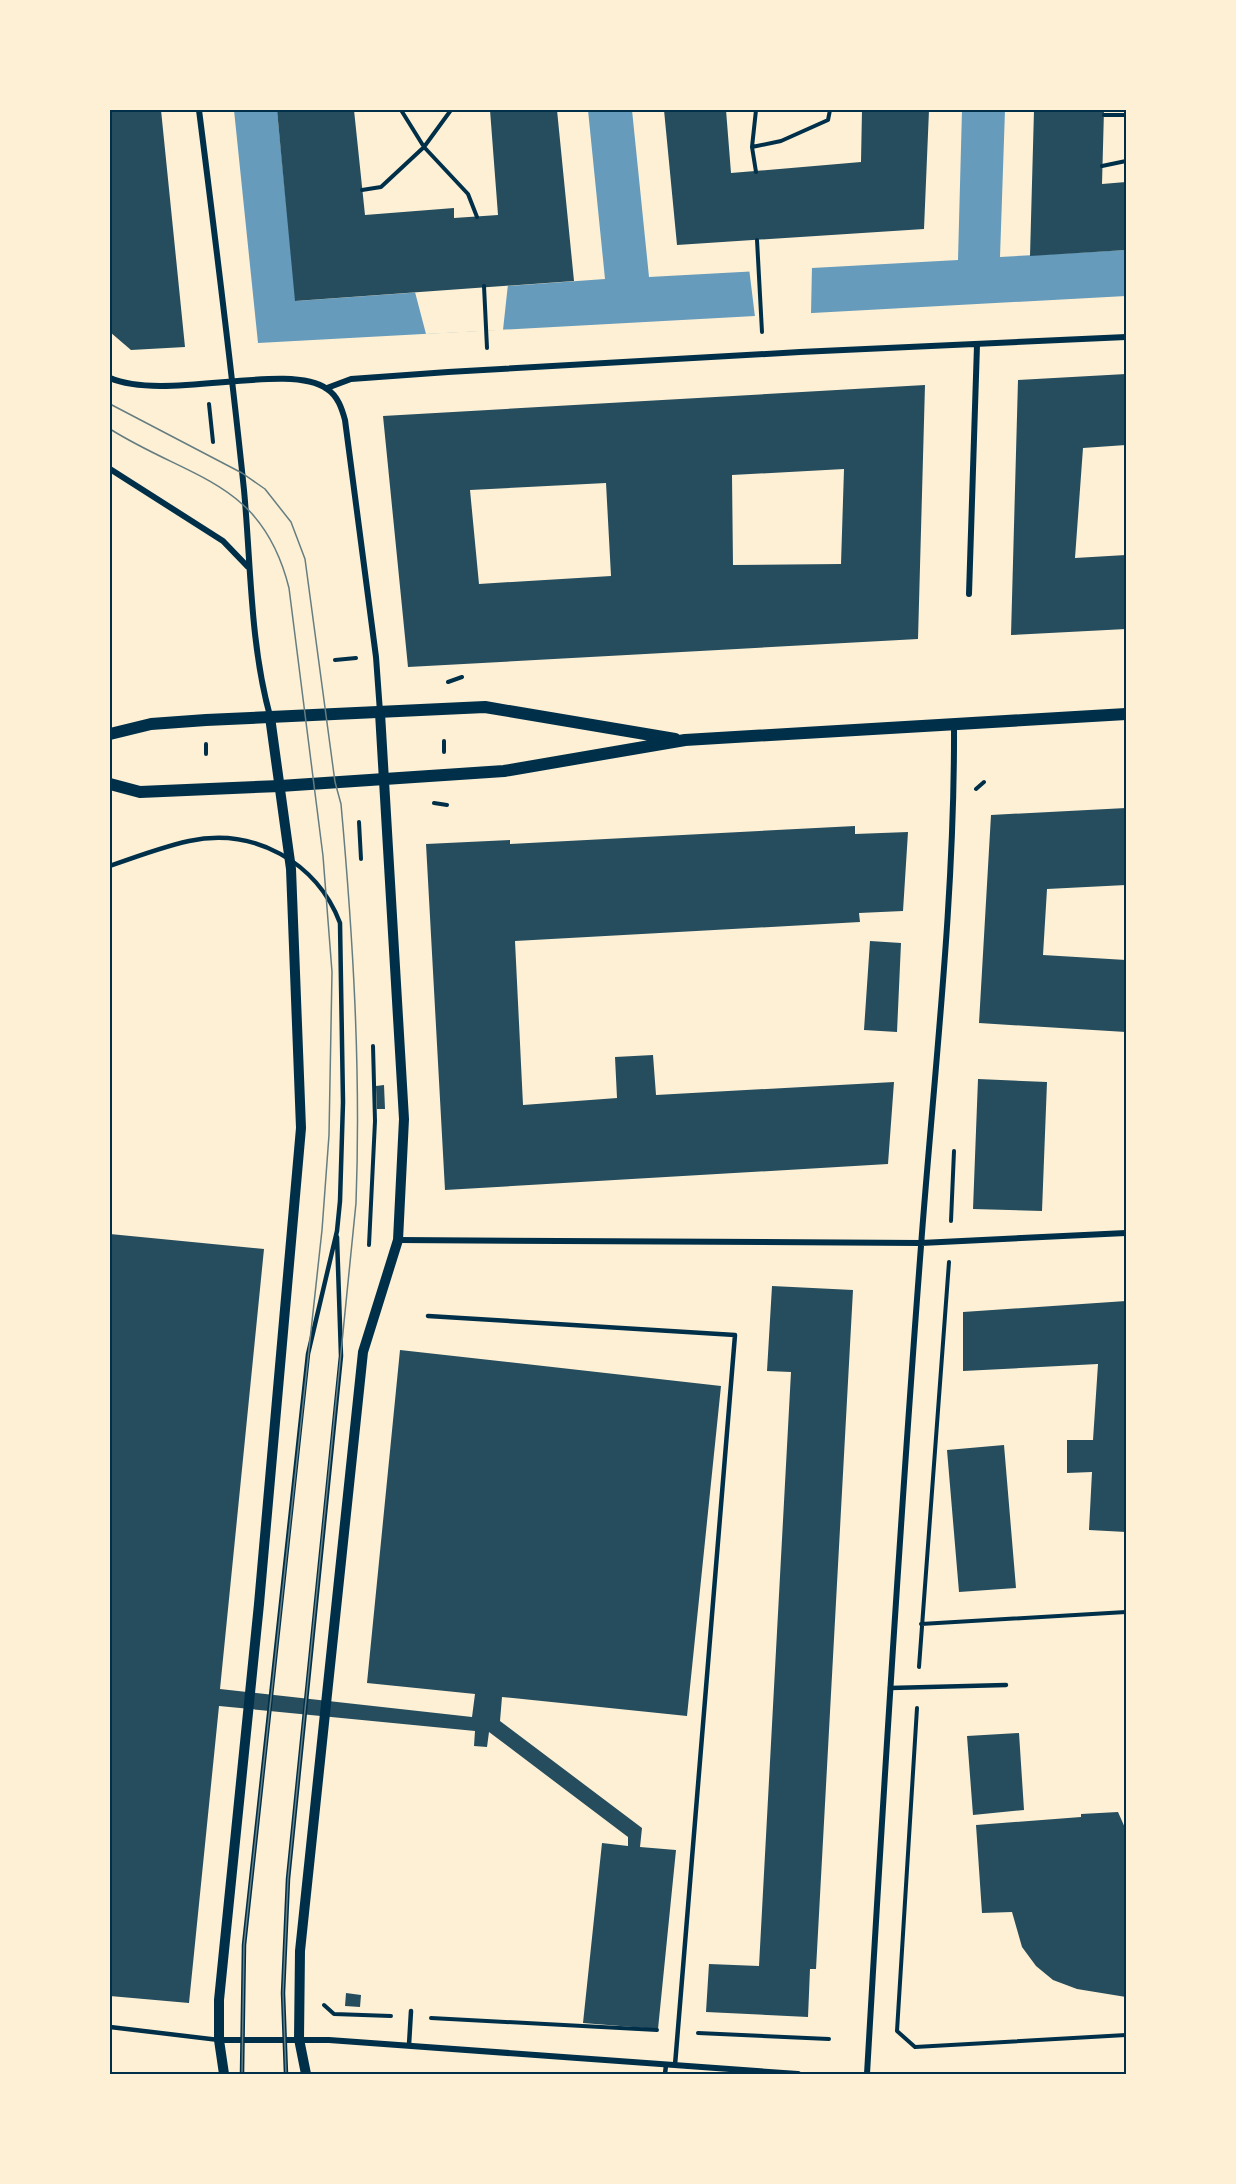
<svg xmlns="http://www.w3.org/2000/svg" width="1236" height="2184" font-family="Montserrat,sans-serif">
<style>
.water{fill:#669bbc}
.pier{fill:#fdf0d5}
.building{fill:#264d5e;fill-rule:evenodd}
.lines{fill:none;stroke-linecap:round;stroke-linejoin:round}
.path{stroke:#003049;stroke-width:4}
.service{stroke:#003049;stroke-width:4.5}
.minor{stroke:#003049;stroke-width:6}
.tertiary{stroke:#003049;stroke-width:10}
.secondary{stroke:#003049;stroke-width:12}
.tram{stroke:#657d81;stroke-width:1.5}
.neatline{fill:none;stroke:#003049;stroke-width:2}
</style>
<rect width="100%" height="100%" fill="#fdf0d5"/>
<!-- water -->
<path class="water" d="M234 110H277L296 301 605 279 588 110H632L649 277 958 260 962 110H1005L1000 257 1126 250V296L258 343Z"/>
<!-- pier -->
<path class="pier" d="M812 265 811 314 755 317 749 268Z
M508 284 503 330 426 334 415 292Z"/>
<!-- building -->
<path class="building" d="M110 110H161L185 347 131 350 110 332Z
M277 110H354L365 215 454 208V218L498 215 490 110H557L574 281 295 301Z
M664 110H726L731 173 861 162 862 110H929L924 229 677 245Z
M1034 110H1104L1102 184 1126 182V250L1030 256Z
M1126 374V445L1083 448 1075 558 1126 555V629L1011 635 1018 380Z
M925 385 918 639 408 667 383 416ZM844 469 841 564 733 565 732 475ZM606 483 611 576 479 584 470 490Z
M1126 808V885L1047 889 1043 955 1126 960V1032L979 1023 991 815Z
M855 826V834L908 832 903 911 859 913 860 922 515 941 523 1105 617 1098 615 1057 653 1055 656 1095 894 1082 888 1164 445 1190 426 844 510 840V844Z
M870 941 901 943 897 1032 864 1030Z
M978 1079 1047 1082 1042 1211 973 1209Z
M384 1085 385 1109H377L376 1086Z
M110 1234 264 1249 220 1689 472 1717 475 1694 367 1683 400 1350 721 1386 687 1716 502 1697 500 1721 642 1828 640 1847 676 1850 658 2029 583 2023 602 1843 628 1846V1837L489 1732 487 1747 474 1746 475 1731 219 1706 189 2003 110 1996Z
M772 1286 853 1290 816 1969H810L808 2017 706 2012 709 1964 759 1966 791 1372 767 1371Z
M1126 1301V1532L1089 1530 1092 1472 1067 1473V1440H1093L1098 1364 963 1371V1312Z
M1004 1445 1016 1588 959 1592 947 1450Z
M1019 1733 1024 1810 973 1815 967 1736Z
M1118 1812 1126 1830V1997L1077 1989 1053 1980 1036 1966 1022 1947 1012 1912 982 1913 976 1825 1081 1817V1814Z
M346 1993 361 1995 360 2007 345 2006Z"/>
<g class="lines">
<!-- path -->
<path class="path" d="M451 110 424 147 468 194 477 217
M1104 115H1126
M752 147 781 141 828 120 830 110
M1102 166 1126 161
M756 172 752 147 756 110
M362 190 381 187 424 147 401 110
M757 240 762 332
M484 286 487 348
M209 404 213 442
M335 660 356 658
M448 682 462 677
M444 741V752
M206 754V744
M976 789 984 782
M434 803 447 805
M359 822 361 859
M951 1221 954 1151
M369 1245 375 1121 373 1046
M921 1624 1126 1612
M919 1667 949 1262
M917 1708 897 2031 915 2047 1126 2035
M324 2005 334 2014 391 2016
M431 2018 657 2030
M698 2033 829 2039"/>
<!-- service -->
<path class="service" d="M110 866C135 857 162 847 189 841 254 827 317 862 340 923L343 1102 340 1201 337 1231 308 1354 244 1945 242 2074
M428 1316 735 1335 675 2065
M890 1688 1006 1685
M110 2027 219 2040
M409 2045 411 2011
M286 2074 283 1993 288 1879 341 1356 337 1237
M665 2074 666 2065"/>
<!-- minor -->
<path class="minor" d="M199 110C215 236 231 363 244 490 251 565 250 643 270 716
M110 378C165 402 289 361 327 389 338 396 342 409 345 420L376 657 380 712
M327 388 351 379 448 372 800 352 1126 337
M110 469 223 541 248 567
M969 594 977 345
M398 1240 921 1243 1126 1233
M219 2040H329L798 2074
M867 2074C883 1798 900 1522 921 1246 934 1073 955 898 954 724"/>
<!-- tertiary -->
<path class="tertiary" d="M224 2074 219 2040V2000L259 1604 301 1128 291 869 270 717
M306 2074 299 2039 300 1951 363 1352 398 1240 404 1119 380 713"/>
<!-- secondary -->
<path class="secondary" d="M110 734 151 724 206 720 485 707 675 739
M110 784 140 792 280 786 504 771 685 740 1126 714"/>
<!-- tram -->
<path class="tram" d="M110 404 242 473 265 489 291 522 305 559 335 782 341 804C353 937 361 1069 356 1203L288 1879 283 1993 286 2074
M110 429C191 480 262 480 289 588L323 856 332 972 329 1135 322 1230 244 1945 242 2074"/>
</g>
<!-- border -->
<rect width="1236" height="2184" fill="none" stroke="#fdf0d5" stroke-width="222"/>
<rect x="111" y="111" width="1014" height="1962" class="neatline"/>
</svg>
